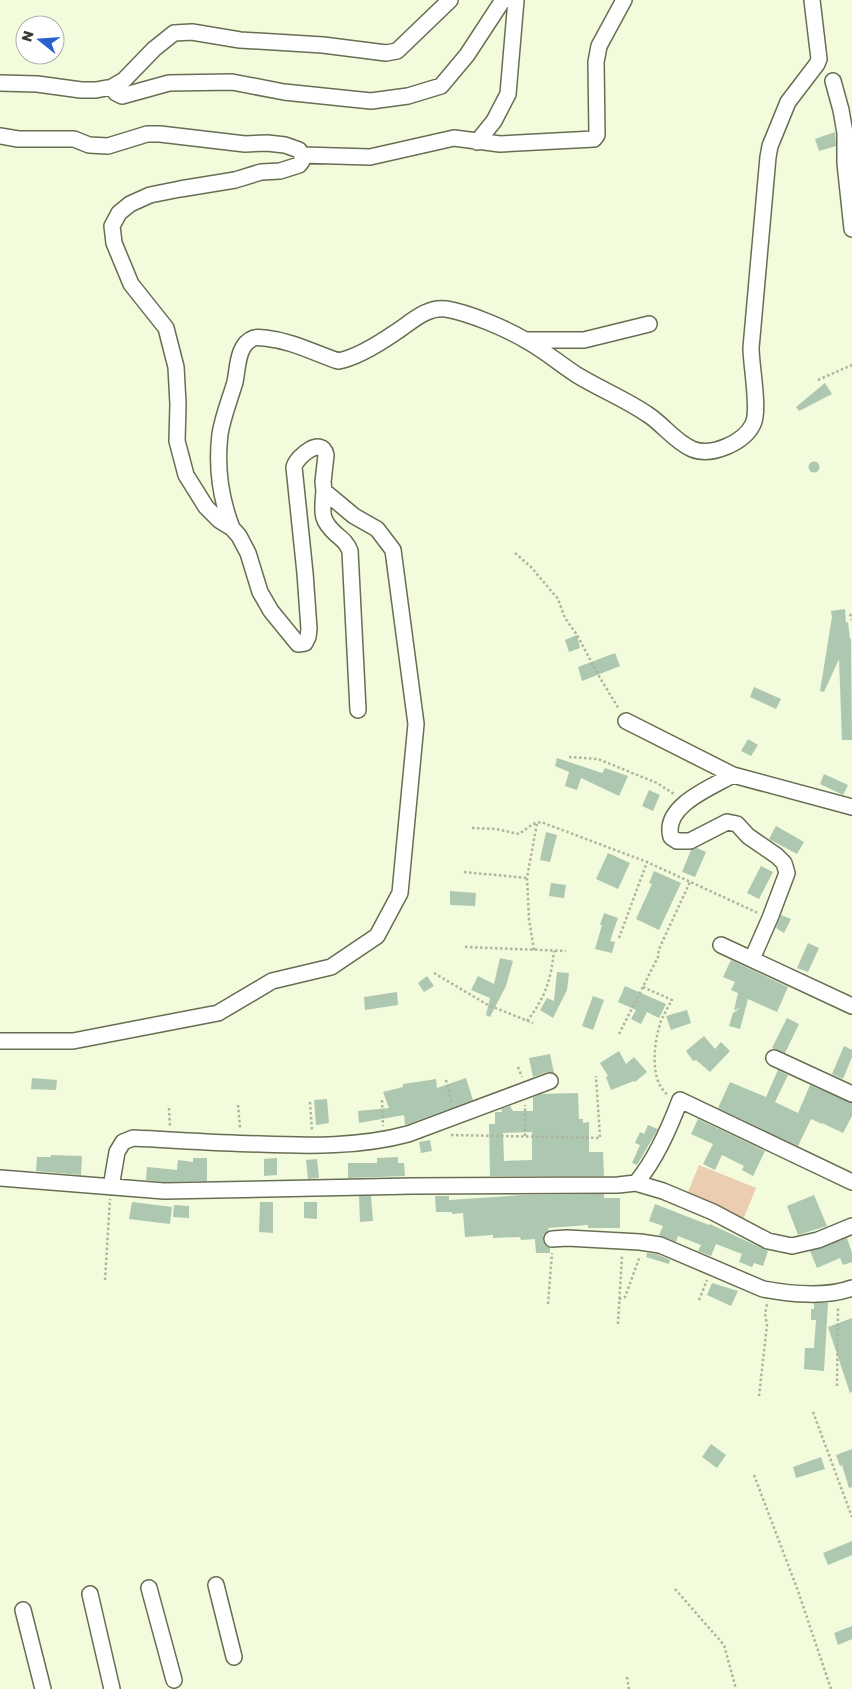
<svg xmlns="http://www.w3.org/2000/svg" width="852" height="1689" font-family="'Golos Text',sans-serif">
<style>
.green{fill:#ebcdb2}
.building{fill:#adc7b0;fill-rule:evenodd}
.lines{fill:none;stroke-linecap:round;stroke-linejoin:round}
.minor-casing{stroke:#676e53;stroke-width:18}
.path{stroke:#aeb59c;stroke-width:2.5;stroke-dasharray:2.5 2.5;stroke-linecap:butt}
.minor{stroke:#fff;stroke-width:15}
</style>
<rect width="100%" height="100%" fill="#f2fbdb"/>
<!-- green -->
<path class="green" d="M699 1165 756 1188 743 1220 686 1197Z"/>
<!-- building -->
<path class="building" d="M835 132 836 146 819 151 815 139Z
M825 383 832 394 799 411 796 407Z
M808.5 467a5.5 5.5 0 1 1 11 0a5.5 5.5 0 1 1-11 0Z
M845 609 846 623 848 622 850 639H851L852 740H842L839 659 824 692 820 691 832 617 831 611Z
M577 635 580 648 569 652 565 640Z
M615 653 620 666 582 681 578 667Z
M754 687 781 699 776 709 750 697Z
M748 739 758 745 751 756 741 751Z
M557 758 602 773 605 768 628 776 619 796 581 778 577 790 565 786 569 772 555 766Z
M824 774 848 785 843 795 820 784Z
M649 790 660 795 653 811 642 806Z
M776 826 804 842 797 854 769 839Z
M546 832 557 835 550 862 540 860Z
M697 848 706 852 695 877 682 872 691 850Z
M608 853 630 863 618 889 596 879Z
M761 866 773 872 759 899 747 893Z
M654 871 681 883 659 930 636 919 652 884 649 883Z
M551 883 566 885 564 898 549 896Z
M450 891 476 893 475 906 450 905Z
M604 913 618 918 610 941 615 942 612 953 595 949 602 925H600Z
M781 915 791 919 784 933 776 928Z
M808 943 819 948 808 972 797 968Z
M500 958 513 961 506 986 490 1017 486 1015 490 998 471 990 478 976 494 984Z
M731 960 788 987 777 1012 748 999 740 1029 729 1026 733 1013 740 1008 734 1010 738 993 731 990 735 982 723 977Z
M557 972 569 973 567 990 553 1018 540 1010 547 998 554 1001Z
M427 976 434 986 424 992 418 983Z
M625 986 666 1004 659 1018 647 1012 641 1024 631 1019 636 1010 618 1002Z
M397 992 398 1005 365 1010 364 997Z
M593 996 604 1000 593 1030 582 1026Z
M687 1010 691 1023 671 1030 666 1016Z
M787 1018 799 1024 785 1053 772 1048Z
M704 1036 715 1049 721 1042 730 1051 710 1072 696 1060 693 1061 686 1051Z
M844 1046 852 1050V1057L843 1079 832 1074Z
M619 1051 626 1064 634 1057 647 1072 635 1082 634 1081 611 1090 606 1077 608 1076 600 1063Z
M550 1054 554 1073 547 1072 533 1077 529 1058Z
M778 1070 788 1075 775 1102 798 1113 810 1085 852 1103V1116L843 1133 822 1123V1124L811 1119 798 1146 718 1108 730 1082 766 1097Z
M32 1078 57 1080 56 1090 31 1089Z
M466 1078 473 1100 405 1125 404 1115 359 1123 358 1111 389 1108 383 1092 403 1087V1084L417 1082 436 1079 437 1088Z
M578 1093 579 1119H583V1123L589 1122V1152H603L604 1176H490L489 1124H495V1112H502L501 1109 510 1106 513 1111H533V1097L541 1094ZM532 1132V1160L504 1161 503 1133Z
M327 1099 329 1123 316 1125 314 1100Z
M698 1119 765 1151 753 1176 742 1170 744 1166 722 1155 715 1170 703 1164 713 1144 691 1134Z
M648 1125 658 1129 637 1165 632 1163 640 1145 635 1143 640 1132 644 1134Z
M430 1140 432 1151 421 1153 419 1142Z
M51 1155 82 1156 81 1175 36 1171 37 1157H51Z
M398 1157V1163H404L405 1176 348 1178V1163H377V1158Z
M193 1158H207V1181L164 1182 146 1180 147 1167 177 1170 178 1160 193 1162Z
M277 1158V1175L264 1176V1159Z
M317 1159 319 1178 308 1179 306 1160Z
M604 1194V1198H620V1228H588V1225L548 1228 549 1231 543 1235V1240L545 1245 550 1248V1253H536L535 1239 521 1240 520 1237 493 1238V1235L465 1237 463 1213 452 1214V1212H436L435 1196H449V1200L523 1195Z
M814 1195 827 1226 798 1235 787 1206Z
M359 1196H371L373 1221 360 1222Z
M132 1202 172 1207 170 1224 129 1219Z
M260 1202H273V1233L259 1232Z
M304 1202H317V1219L304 1218Z
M655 1204 709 1225 710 1224 768 1251 763 1266 754 1263 752 1267 739 1262 742 1254 716 1244 711 1256 698 1251 701 1245 678 1236 676 1242 659 1235 663 1226 649 1221Z
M174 1205 189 1206V1218L173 1217Z
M847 1238 852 1253V1262L843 1265 840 1258 817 1268 810 1251Z
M647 1253 657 1254 670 1260 669 1264 646 1257Z
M712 1283 738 1291 731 1306 707 1295Z
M814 1303H828L824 1371 804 1369 805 1348H814L816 1320H811V1309H814Z
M852 1318V1392L850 1393 828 1327Z
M711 1444 726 1455 717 1468 702 1457Z
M852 1449V1487L849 1488 842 1465 840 1466 836 1455Z
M821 1457 825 1469 796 1478 793 1467Z
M852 1541V1555L828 1565 823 1553Z
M852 1626V1639L838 1645 834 1633Z"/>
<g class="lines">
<defs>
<path id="minor" d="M833 81 841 110 845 133V163L852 229
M0 83 37 84 81 90H96L112 87 124 80 154 49 174 33 192 32 240 40 323 45 386 53 397 51 450 0
M112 87 116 93 122 96 169 83 232 82 284 92 371 101 408 96 441 86 467 55 503 0
M0 136 18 139H74L89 145 108 146 147 134H160L245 144 267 143 285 145 299 150 302 155V161L299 165 280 171 261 172 235 180 180 189 150 195 130 204 119 213 112 226 114 243 131 284 166 328 176 367 178 404 177 441 186 475 206 507 219 520 232 528 239 536 248 553 260 592 271 611 298 644 305 643 308 637 309 629 305 573 294 467C297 456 322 436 326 455L323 482 324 491 354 516 377 529 393 550 416 724 400 893 377 936 331 967 272 981 218 1013 73 1041H0
M477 142 494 121 508 94 516 0
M302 155 370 157 454 138 500 144 594 139 597 135 596 62 599 46 624 0
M526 340H584L649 324
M324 491C322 513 320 520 337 535 343 540 347 543 350 551L358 710
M232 528C220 497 216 467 220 434 223 416 230 399 235 382 238 368 237 344 254 338 257 337 262 338 265 338 292 341 312 352 338 361 356 358 380 343 396 332 410 323 427 306 446 309 470 313 507 329 527 341 545 351 560 364 577 375 600 389 625 399 647 414 663 424 674 441 692 449 711 457 744 443 753 424 760 410 751 366 751 348L768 157 770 146 788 102 817 64 819 59 812 0
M626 721 733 775
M721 945 852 1006
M752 959 770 918 787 873 784 863 777 856 748 836 737 824 727 822 690 841H677L671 837C662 806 712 787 733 775L852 807
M774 1058 852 1094
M0 1178 164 1191 413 1186 618 1185 636 1183 663 1191 713 1212 768 1241 792 1246 818 1240 852 1226
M636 1183C656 1159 669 1129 680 1100L852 1182
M111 1187 117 1152 123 1142 133 1138C175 1140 217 1143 260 1144 309 1146 360 1147 408 1134L550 1081
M552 1239 567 1238 640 1242 660 1245 763 1289C791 1294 825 1298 852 1288
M216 1585 234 1657
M149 1588 174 1680
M90 1594 112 1689
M23 1610 43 1689"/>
</defs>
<!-- minor casing -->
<use href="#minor" class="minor-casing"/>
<!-- path -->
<path class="path" d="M818 380 852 365
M515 553 531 567 558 599 565 618 577 635 600 678 619 709
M850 614 852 620
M569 757 598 759 657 783 674 794
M472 828 496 829 519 834 533 824 541 822 647 862 758 913
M464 872 527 878
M619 938 647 862
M465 947 566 951
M534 950 529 919 527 878 537 823
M434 973 488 1005 533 1023
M643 987 672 1000C668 1007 664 1014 661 1021 654 1041 649 1080 667 1094
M527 1021C545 998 551 980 554 951
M619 1034 658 957 659 949 690 882
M518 1067 522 1077
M446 1080 452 1103
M382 1100 383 1126
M310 1102 312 1131
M238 1105 240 1128
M169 1108 170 1127
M451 1135 600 1138 596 1076
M525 1136V1105
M105 1280 110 1199
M619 1299 625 1297 640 1256
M699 1300 707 1280
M548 1304 552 1253
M618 1324 622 1255
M837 1386 838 1307
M759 1396 767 1325 765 1314 767 1304
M813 1412 852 1517
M754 1475 798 1591 831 1689
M675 1589 724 1645 736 1689
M627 1677 629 1689"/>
<!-- minor -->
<use href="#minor" class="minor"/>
</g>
<!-- north arrow -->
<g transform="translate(40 40) rotate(287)"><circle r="24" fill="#ffffff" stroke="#b0b1ad"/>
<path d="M0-4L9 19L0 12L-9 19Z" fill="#2b60ce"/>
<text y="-8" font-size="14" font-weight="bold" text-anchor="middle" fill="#393d31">N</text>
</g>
</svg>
